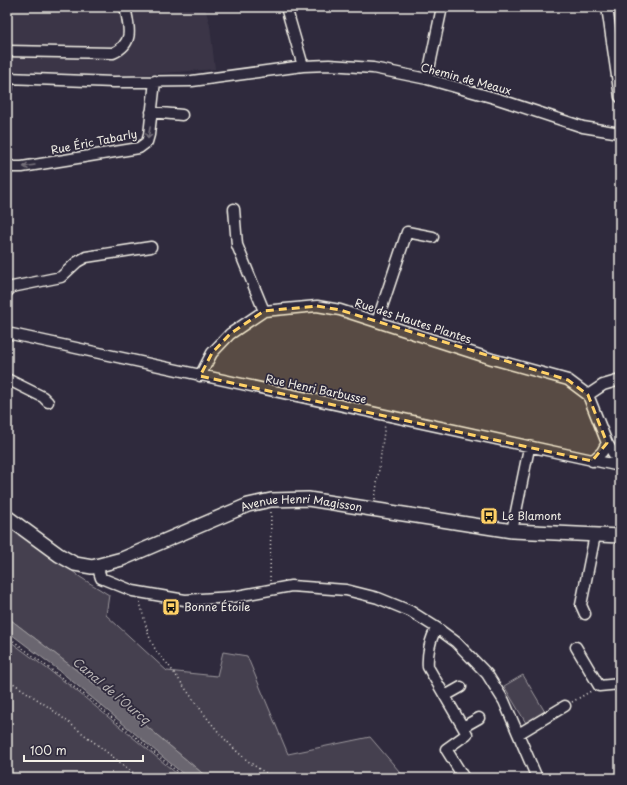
<svg xmlns="http://www.w3.org/2000/svg" width="627" height="785" font-family="'Playpen Sans',sans-serif">
<style>
.built{fill:#3b3647}
.green{fill:#454050;stroke:#9c989c}
.water{fill:#6a6670;stroke:#a19ea0}
.lines{fill:none;stroke-linecap:round;stroke-linejoin:round}
.minor-casing{stroke:#f4f1e8;stroke-width:13}
.major-casing{stroke:#f4f1e8;stroke-width:16}
.path{stroke:#f4f1e8;stroke-width:1.5;stroke-dasharray:1 3;stroke-linecap:butt}
.minor{stroke:#2f2a3d;stroke-width:10}
.major{stroke:#2f2a3d;stroke-width:13}
.oneway{stroke:#747079}
.marked{fill:#ffd166;fill-opacity:0.2;stroke:#ffd166;stroke-width:3;stroke-dasharray:8 5;stroke-linejoin:round}
.labels{text-anchor:middle;stroke-width:3.5;stroke-linejoin:round;paint-order:stroke}
.street-label{font-size:11px;fill:#f4f1e8;stroke:#2f2a3d}
.poi-label{font-size:11px;fill:#f4f1e8;stroke:#2f2a3d;text-anchor:start}
.water-label{font-size:12px;font-style:italic;fill:#b6b2b2;stroke:#2f2a3d}
</style>
<rect width="100%" height="100%" fill="#2f2a3d"/>
<filter id="ink" filterUnits="userSpaceOnUse"><feTurbulence type="fractalNoise" baseFrequency=".025" numOctaves="2"/><feDisplacementMap in="SourceGraphic" scale="8" xChannelSelector="R" yChannelSelector="G"/><feConvolveMatrix kernelMatrix="1 2 1 2 8 2 1 2 1" color-interpolation-filters="sRGB"/></filter>
<g filter="url(#ink)">
<!-- built -->
<path class="built" d="M7 7H205L210 26 215 69 124 76 7 71Z"/>
<!-- green -->
<path class="green" d="M7 521 80 577 109 595 106 615 167 671 217 676 223 652 247 656 288 754 370 737 405 778H208L113 698 7 617Z
M7 639 73 688 182 778H7Z
M523 675 545 712 526 723 504 686Z"/>
<!-- water -->
<path class="water" d="M7 617 113 698 208 778H188L60 671 7 631Z"/>
<g class="lines">
<defs>
<path id="minor" d="M286 7 303 66
M607 7 620 97
M7 51 113 53C135 43 129 27 125 7
M7 78 114 82 192 81 303 66 329 65 373 68 427 79 498 99 583 127 620 133
M427 79 442 7
M7 90 8 78
M151 112 182 115
M7 164 13 167H22L139 148 147 142 149 135 155 81
M234 209 237 245 264 311
M7 292 12 287 61 277 77 262 86 257 151 247
M377 322 407 232 433 237
M7 333 620 466
M200 376 212 353 230 334 264 311 317 306 340 310 492 359 568 380 588 395 607 443 620 464
M7 379 43 397 48 402
M588 395 603 385 620 380
M592 461 602 452 607 443
M512 531 529 448
M97 565 101 578 133 591 185 600 232 597 291 586 346 590 378 598 410 611 437 628 456 642 487 674 504 701 537 778
M585 614 581 605 595 535
M437 628C430 638 427 655 428 667L467 734 446 749 464 778
M576 647 599 686 620 684
M445 696 461 687
M463 727 479 718
M520 733 565 706"/>
<g id="major">
<path id="s1" d="M7 517 59 555 75 564 92 567 122 559 248 505 271 500 308 499 512 531 620 536"/>
</g>
</defs>
<!-- minor casing -->
<use href="#minor" class="minor-casing"/>
<!-- major casing -->
<use href="#major" class="major-casing"/>
<!-- path -->
<path class="path" d="M375 499 385 424
M270 581 271 510
M140 602C145 622 149 648 166 662 196 701 230 760 277 778
M7 636 87 697 185 778
M7 679 50 708 140 778
M572 702 591 691"/>
<!-- minor -->
<use href="#minor" class="minor"/>
<!-- major -->
<use href="#major" class="major"/>
</g>
<!-- one-way arrows -->
<defs><path id="oneway-shaft" d="M-6 0H5M1.5-3L5.5 0L1.5 3" fill="none" stroke-width="1.6" stroke-linecap="round" stroke-linejoin="round"/></defs>
<g class="oneway">
<use href="#oneway-shaft" transform="translate(149 133) rotate(101)"/>
<use href="#oneway-shaft" transform="translate(29 166) rotate(171)"/>
</g>
</g>
<!-- marked area -->
<path class="marked" d="M317 306 340 310 568 380 588 395 607 443 592 461 200 376 212 353 230 334 264 311Z"/>
<!-- icons -->
<defs>
<symbol id="bus-square" viewBox="-11 -11 22 22"><rect x="-9" y="-9" width="18" height="18" rx="4" fill="#ffd166" stroke="#2f2a3d"/><path d="M-5-6H5V4H4V6H2V4H-2V6H-4V4H-5ZM-3.5-4V0h7V-4ZM-3.5 1.2v1.5H-2V1.2ZM2 1.2v1.5H3.5V1.2Z" fill="#111"/></symbol>
</defs>
<g fill-rule="evenodd">
<use href="#bus-square" x="479" y="506" width="20" height="20"/>
<use href="#bus-square" x="161" y="597" width="20" height="20"/>
</g>
<g class="labels">
<!-- street labels -->
<g class="street-label">
<text transform="translate(466 79) rotate(15)" y="4">Chemin de Meaux</text>
<text transform="translate(94 142) rotate(-11)" y="4">Rue Éric Tabarly</text>
<text transform="translate(413 321) rotate(18)" y="4">Rue des Hautes Plantes</text>
<text transform="translate(316 389) rotate(12)" y="4">Rue Henri Barbusse</text>
<text dy="4" stroke="none"><textPath href="#s1" startOffset="322">Avenue Henri Magisson</textPath></text>
</g>
<!-- poi labels -->
<g class="poi-label">
<text x="502" y="520">Le Blamont</text>
<text x="184" y="611">Bonne Étoile</text>
</g>
<!-- water labels -->
<g class="water-label">
<text transform="translate(111 691) rotate(40)" y="4">Canal de l'Ourcq</text>
</g>
</g>
<!-- margin -->
<rect width="627" height="785" fill="none" stroke="#2f2a3d" stroke-width="24"/>
<rect x="12" y="12" width="603" height="761" fill="none" stroke="#f4f1e8" stroke-width="1.5" filter="url(#ink)"/>
<!-- scale -->
<path d="M24 755v6h119v-6" fill="none" stroke="#f4f1e8" stroke-width="2"/>
<text x="30" y="755" font-size="12" fill="#f4f1e8" stroke="#2f2a3d" stroke-width="3" paint-order="stroke">100 m</text>
</svg>
